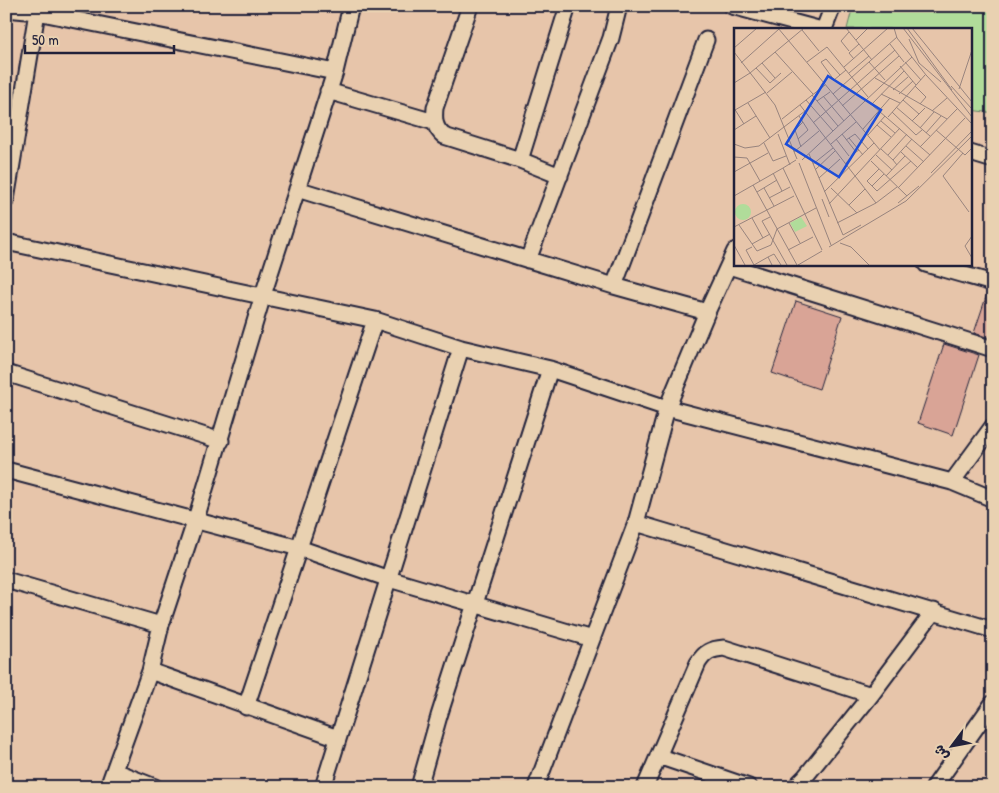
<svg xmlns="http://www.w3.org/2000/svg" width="999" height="793" font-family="'Patrick Hand','Playpen Sans Arabic',sans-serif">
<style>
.green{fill:#b0dc9a;stroke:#697f6a}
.building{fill:#d9a496;stroke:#22223b}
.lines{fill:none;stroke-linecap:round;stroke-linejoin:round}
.street-casing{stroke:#22223b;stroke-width:19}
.street{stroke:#e9d1b1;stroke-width:15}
.inset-road{fill:none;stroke:#98847e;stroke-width:1}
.view{fill:#1d4ed8;fill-opacity:0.15;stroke:#1d4ed8;stroke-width:2.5}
.inset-edge{fill:none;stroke:#22223b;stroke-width:2.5}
</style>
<rect width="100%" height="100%" fill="#e7c5aa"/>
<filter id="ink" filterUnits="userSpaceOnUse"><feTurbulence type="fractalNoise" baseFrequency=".02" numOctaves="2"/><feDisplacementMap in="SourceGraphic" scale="10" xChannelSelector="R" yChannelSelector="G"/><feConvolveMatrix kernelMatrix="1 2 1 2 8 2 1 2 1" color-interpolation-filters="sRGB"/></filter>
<g filter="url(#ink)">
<!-- green -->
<path class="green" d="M853 6H993V113L970 110V29H847Z"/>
<!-- building -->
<path class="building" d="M988 291 993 292V339L974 333Z
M796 301 842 316 819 389 772 373Z
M944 344 979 355 953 435 918 423Z"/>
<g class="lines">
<defs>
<path id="street" d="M470 6 435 108C434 119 434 128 444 136L520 160 560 176
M732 6 818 29
M6 9 37 12 335 72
M824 29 833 6
M328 91 434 122
M970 153 993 160
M520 160 568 6
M297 189 614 286 707 312
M6 200 38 6
M6 242 375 320 461 348 550 369 667 408 952 482 993 499
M528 260 611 38 619 6
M926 264 993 283
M729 266 993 349
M614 286 706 40
M6 373 221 441
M6 470 299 548 389 579 592 639
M952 482 993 426
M636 523 993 630
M6 580 161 625
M150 671 338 738
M246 707 375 320
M658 756 749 787
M114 771 155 787
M108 787 150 671 161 625 196 519 263 295 335 72 351 6
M323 787 461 348
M419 787 439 716 550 369
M536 787 636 523 667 408 707 312 735 251
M645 787 698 663C705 652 711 649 724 648L871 695
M795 787 805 777 871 695 934 611
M934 787 993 703"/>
</defs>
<!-- street casing -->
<use href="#street" class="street-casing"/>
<!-- street -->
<use href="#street" class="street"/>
</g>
</g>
<!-- overview -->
<g transform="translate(734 28)">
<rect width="238" height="238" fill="#e7c5aa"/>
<path d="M1 184a8 8 0 1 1 16 0a8 8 0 1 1-16 0ZM67 189 73 198 61 204 56 195Z" fill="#b0dc9a"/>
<path class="inset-road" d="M44 0 146 122M112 0 138 32M160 0 163 10 192 47 238 96M169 0 238 89M173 0 218 62M178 0 238 74M68 2 85 23M175 11 185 35 207 54M122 12 134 0M156 16 170 34M0 20 23 0M115 23 107 13 115 4M0 24 41 77 63 131M41 24 79 66M120 31 115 25 125 16M73 34 93 19 134 69M135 34 151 52M171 34 187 52M7 35 45 1M28 35 41 50M166 38 182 57M110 39 154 0M22 40 36 55 47 45M115 45 135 28M106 47 92 31 87 34 100 52 112 42M141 50 213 91M0 55 16 45 70 0M181 58 192 69 186 76M217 58 238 81M225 61 238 22M159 62 174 49M33 65 58 44M99 66 163 9M147 66 166 75M165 66 179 53M78 67 104 98M89 68 110 93M131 71 196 127M72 72 99 103M169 72 185 86M83 73 96 64M14 75 36 110M66 77 142 175M137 77 170 43M108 78 165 28M162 79 196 108M0 80 10 96M1 82 32 64M198 83 213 70M158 84 182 107 188 102M154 89 191 47M48 91 91 57M147 93 161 105M178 93 191 80M79 95 161 22M143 97 157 109M186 100 200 84M129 101 156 70M0 102 22 88M202 102 231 127 238 120M192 105 207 88M44 106 56 137M108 106 122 124 125 122M134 107 151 88M115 110 129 127M64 111 74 102 65 88M102 111 115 128M112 112 121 106 134 121M30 115 39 133 52 128M0 116 11 120 25 118 71 83M97 116 122 94M172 118 190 134M67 119 61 102 69 94M186 119 223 81M147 121 159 132M60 124 85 103M167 124 184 140M229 125 209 148 235 184M75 126 109 207M142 127 158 142M154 127 173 106M0 129 13 130 26 153M62 132 49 140 88 222M68 132 178 29M137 133 173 168M65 135 97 217M79 136 99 120M111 136 122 124M163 137 159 132 178 111M145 141 133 153 143 163 177 133M81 142 101 123M0 144 34 125M39 145 48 163M197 145 238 103M152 148 171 128M85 150 106 131M19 157 63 237M138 158 150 146M30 160 40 178M97 160 123 185M164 160 231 90M23 164 43 152M90 164 140 115M0 168 49 140M35 170 56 159M88 171 95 189M164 175 185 158M95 176 166 100M115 177 131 161M36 189 28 193 53 237M18 190 29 210M55 195 66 215M103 195 142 175 163 159M5 197 23 223 37 217 43 201 82 180M0 199 60 168M109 207 127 197M238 208 231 218 238 230M106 215 117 219 135 237M18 216 36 206M0 217 11 237M18 219 12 222 20 237M95 219 172 173 238 108M54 222 79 209M34 229 40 226 47 237M20 237 34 229 38 237M64 237 88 223"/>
<path class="view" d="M94 48 147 82 105 149 52 116Z"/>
<rect width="238" height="238" class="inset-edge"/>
</g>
<!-- margin -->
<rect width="999" height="793" fill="none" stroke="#e9d1b1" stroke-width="25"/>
<rect x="12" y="12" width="974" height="768" fill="none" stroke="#22223b" stroke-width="2" filter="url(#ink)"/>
<!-- north arrow -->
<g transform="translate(952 746) rotate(238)" stroke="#e9d1b1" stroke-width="4" paint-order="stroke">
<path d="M0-4L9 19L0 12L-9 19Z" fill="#22223b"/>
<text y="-8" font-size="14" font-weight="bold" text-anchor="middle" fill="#22223b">ش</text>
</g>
<!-- scale -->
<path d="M25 45v8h149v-8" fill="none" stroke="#22223b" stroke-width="2.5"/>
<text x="32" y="45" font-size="15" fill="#22223b" stroke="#e9d1b1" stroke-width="4" paint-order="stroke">50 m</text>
</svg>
